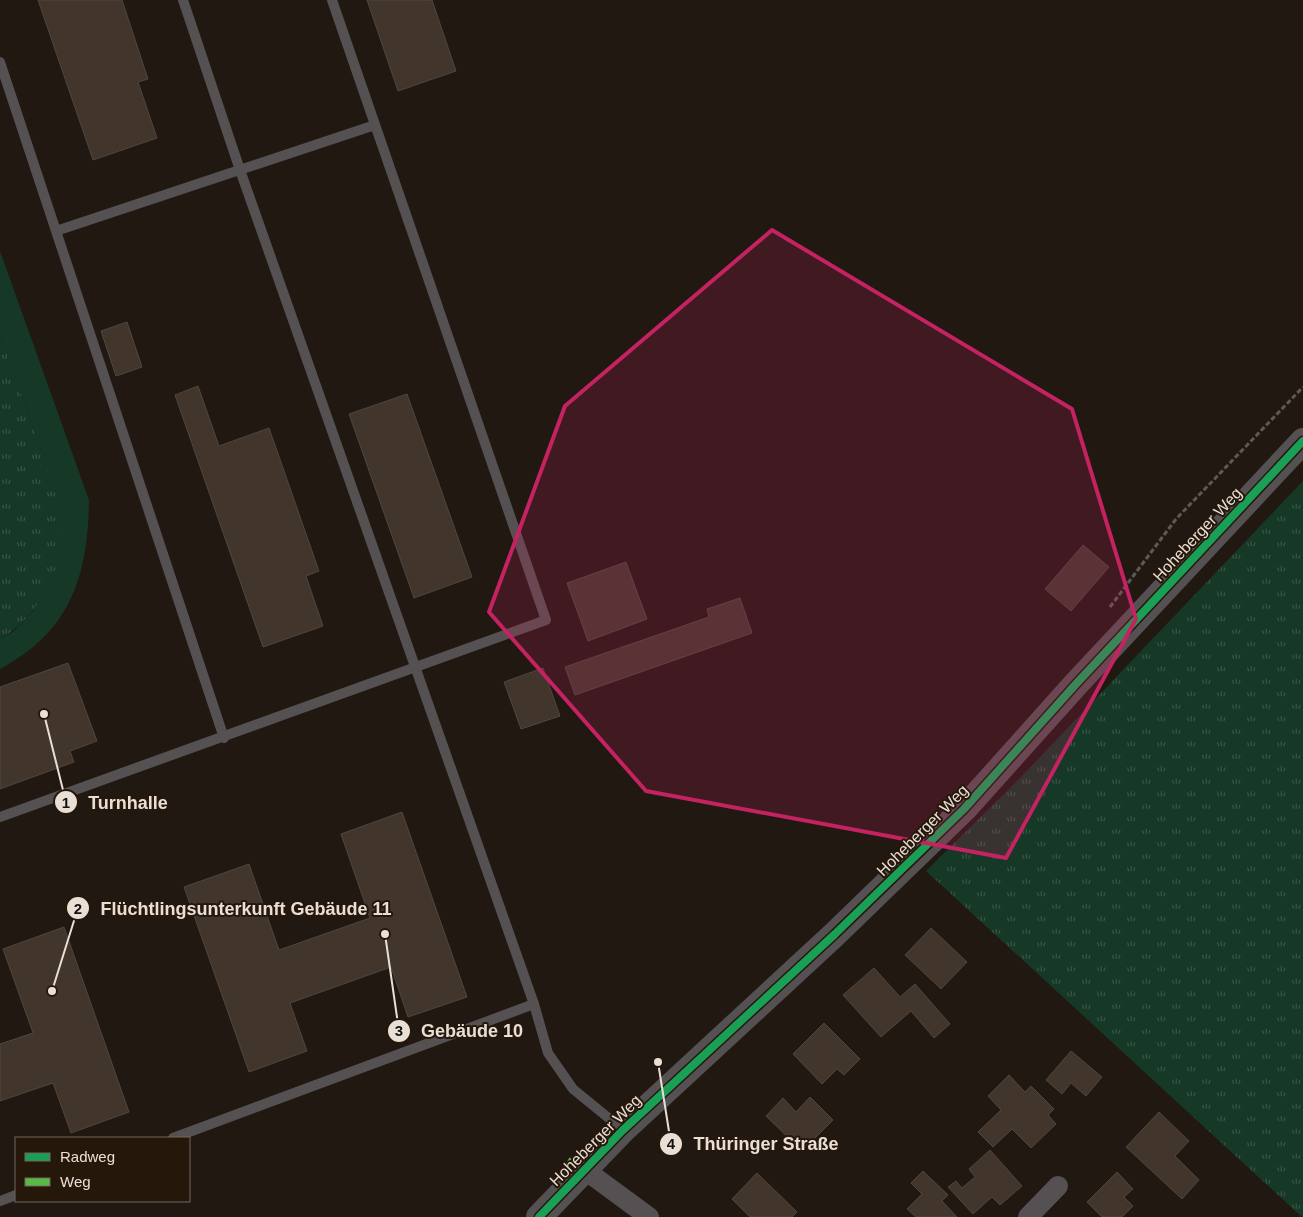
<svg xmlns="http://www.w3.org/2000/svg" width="1303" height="1217" font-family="Helvetica,sans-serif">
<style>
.grass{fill:url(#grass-tufts)}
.pitch{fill:#163826}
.building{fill:#42362c;stroke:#4e4741}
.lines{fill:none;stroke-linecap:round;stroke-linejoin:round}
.path{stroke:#5d5958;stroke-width:3;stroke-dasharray:5 2.5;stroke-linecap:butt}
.service{stroke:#555052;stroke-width:10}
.minor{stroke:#555052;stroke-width:20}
.tertiary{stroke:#555052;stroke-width:26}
.quiet{stroke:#58b947;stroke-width:6;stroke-dasharray:12 6;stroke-linecap:butt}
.cycleway-casing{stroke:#26170b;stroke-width:11}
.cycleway{stroke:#1a9f57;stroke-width:8}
.marked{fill:#c42261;fill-opacity:0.2;stroke:#c42261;stroke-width:4;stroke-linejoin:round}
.labels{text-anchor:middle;stroke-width:4;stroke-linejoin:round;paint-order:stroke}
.street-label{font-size:16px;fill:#e9dfd7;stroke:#26170b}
.leader{fill:none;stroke:#e9dfd7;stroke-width:2}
.callout-dot{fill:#e9dfd7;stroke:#26170b;stroke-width:2}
.mark-label{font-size:15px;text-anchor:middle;font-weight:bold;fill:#111}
.callout-label{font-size:18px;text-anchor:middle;font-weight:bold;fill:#e9dfd7;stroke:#26170b;stroke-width:4;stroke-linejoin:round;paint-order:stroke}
</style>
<defs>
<pattern id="grass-tufts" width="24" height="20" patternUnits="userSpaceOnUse" patternTransform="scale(1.25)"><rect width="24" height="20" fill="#163826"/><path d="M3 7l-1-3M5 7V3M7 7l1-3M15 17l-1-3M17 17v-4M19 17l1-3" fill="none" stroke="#385445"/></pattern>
</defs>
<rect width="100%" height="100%" fill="#201811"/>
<!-- grass -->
<path class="grass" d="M0 333C16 378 31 422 47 466 52 482 63 501 64 517 68 563 40 616 0 639Z
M1303 481V1217H1302L926 871 1020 778Z"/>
<!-- pitch -->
<path class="pitch" d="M0 251 89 500C88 576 71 631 0 669V639L14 631 33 611 48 587 59 561 64 516 0 333Z"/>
<!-- building -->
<path class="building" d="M38 0H122L148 79 138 82 157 138 93 160Z
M367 0H432L456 71 398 91Z
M127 322 142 367 116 376 101 331Z
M198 386 219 446 269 428 319 571 306 576 323 626 263 647 175 395Z
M407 394 472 577 414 598 349 414Z
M1083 545 1109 567 1071 611 1045 589Z
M626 562 647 619 588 641 567 583Z
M740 598 752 633 575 695 565 667 709 617 707 609Z
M68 663 97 741 70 751 74 762 0 789V687Z
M543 668 560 716 521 729 504 682Z
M402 812 467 997 408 1017 391 967 290 1003 307 1051 249 1072 184 887 249 864 279 950 370 918 341 834Z
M64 927 129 1112 71 1133 53 1083 0 1101V1044L33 1033 3 949Z
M931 928 967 962 941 989 905 955Z
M874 968 900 997 915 984 950 1024 934 1038 911 1011 881 1037 843 995Z
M824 1023 860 1059 844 1075 837 1069 822 1084 793 1054Z
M1071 1051 1102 1077 1086 1096 1071 1083 1062 1094 1046 1080Z
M1009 1075 1025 1092 1031 1086 1054 1109 1048 1115 1056 1124 1031 1148 1012 1129 993 1147 978 1132 1001 1110 988 1096Z
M810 1097 833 1120 802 1151 766 1116 783 1098 796 1112Z
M1159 1112 1189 1141 1175 1156 1199 1180 1182 1199 1126 1147Z
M990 1150 1022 1186 1000 1205 992 1197 973 1214 948 1187 956 1181 962 1188 975 1177 969 1169Z
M923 1171 948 1195 942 1201 957 1217H916L907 1209 922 1194 911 1183Z
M1117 1172 1133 1189 1124 1197 1133 1206 1122 1217H1102L1087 1202Z
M757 1173 797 1212 792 1217H750L732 1199Z"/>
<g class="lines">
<!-- path -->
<path class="path" d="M1110 607 1176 519 1303 387"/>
<!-- service -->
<path class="service" d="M0 62 224 738
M56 231 375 125
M0 817 546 620 332 0
M534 1004 548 1053 573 1089 622 1129
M173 1138 534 1004 240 170 183 0
M0 1201 16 1195"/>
<!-- minor -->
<path class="minor" d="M585 1170 649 1217
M1028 1217 1058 1186"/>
<!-- tertiary -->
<path class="tertiary" d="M539 1217 623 1130 835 934 964 809 1076 684 1303 441"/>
<!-- quiet -->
<path class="quiet" d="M568 1160 585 1170"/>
<defs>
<path id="cycleway" d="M539 1217 623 1130 835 934 964 809 1076 684 1303 441"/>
</defs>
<!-- cycleway casing -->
<use href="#cycleway" class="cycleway-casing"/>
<!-- cycleway -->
<use href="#cycleway" class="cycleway"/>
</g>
<!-- marked area -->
<path class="marked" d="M772 230 1072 409 1136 619 1006 858 646 791 489 612 565 406Z"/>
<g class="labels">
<!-- street labels -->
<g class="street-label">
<text transform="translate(1197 534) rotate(-47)" y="6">Hoheberger Weg</text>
<text transform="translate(922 830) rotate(-45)" y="6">Hoheberger Weg</text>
<text transform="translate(595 1140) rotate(-45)" y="6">Hoheberger Weg</text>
</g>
</g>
<!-- callouts -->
<path class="leader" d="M44 714L66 802M52 991L78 908M385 934L399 1031M658 1062L671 1144"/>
<g class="callout-dot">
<circle cx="44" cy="714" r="5"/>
<circle cx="52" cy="991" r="5"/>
<circle cx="385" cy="934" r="5"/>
<circle cx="658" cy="1062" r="5"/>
<circle cx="66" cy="802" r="12"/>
<circle cx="78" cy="908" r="12"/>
<circle cx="399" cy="1031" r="12"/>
<circle cx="671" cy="1144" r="12"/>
</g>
<g class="mark-label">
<text x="66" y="808">1</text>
<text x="78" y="914">2</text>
<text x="399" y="1036">3</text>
<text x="671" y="1149">4</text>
</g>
<g class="callout-label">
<text x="128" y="809">Turnhalle</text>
<text x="246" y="915">Flüchtlingsunterkunft Gebäude 11</text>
<text x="472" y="1037">Gebäude 10</text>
<text x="766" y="1150">Thüringer Straße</text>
</g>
<!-- legend -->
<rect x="15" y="1137" width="175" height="65" fill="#26170b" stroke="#74675d"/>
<rect x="25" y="1153" width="25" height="8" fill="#1a9f57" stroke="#74675d"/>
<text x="60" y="1162" font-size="15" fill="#e9dfd7">Radweg</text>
<rect x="25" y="1178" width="25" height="8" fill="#58b947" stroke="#74675d"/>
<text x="60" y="1187" font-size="15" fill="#e9dfd7">Weg</text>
</svg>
